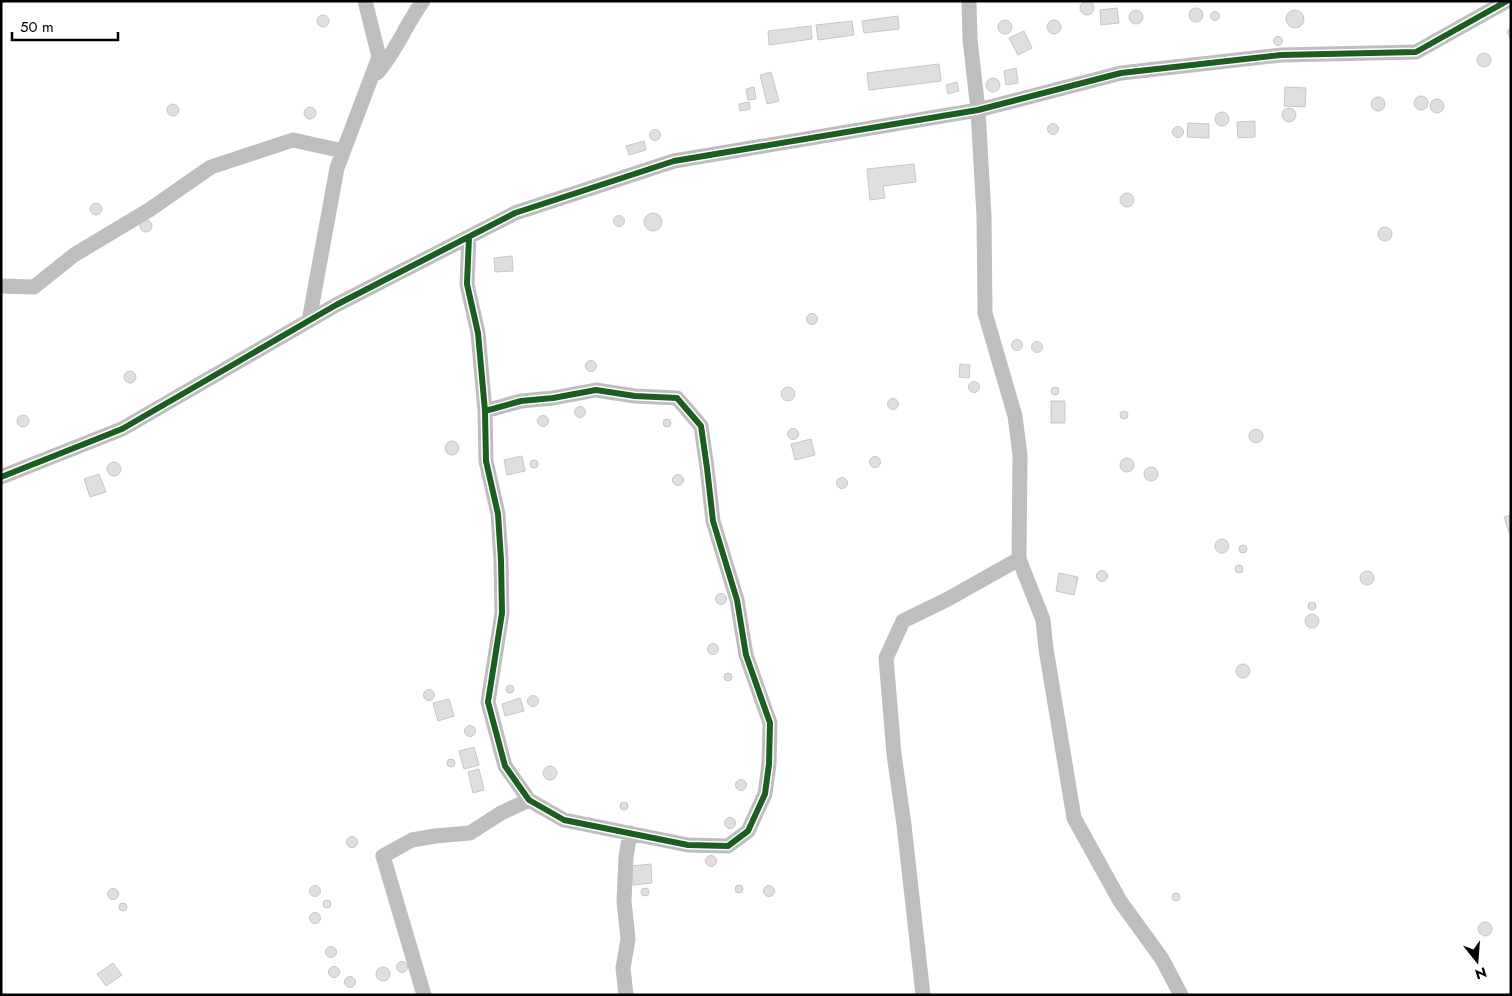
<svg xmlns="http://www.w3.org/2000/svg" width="1512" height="996" font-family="Jost,sans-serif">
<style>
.building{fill:#dfdfdf;stroke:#c7c7c7}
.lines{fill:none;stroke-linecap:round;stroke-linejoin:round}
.minor{stroke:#bebebe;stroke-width:15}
.cycleway-casing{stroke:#fff;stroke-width:9}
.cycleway{stroke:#1b5e20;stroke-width:6}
</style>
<rect width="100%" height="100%" fill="#fff"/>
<!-- building -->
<path class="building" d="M1080 8a7 7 0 1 1 14 0a7 7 0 1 1-14 0Z
M1189 15a7 7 0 1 1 14 0a7 7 0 1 1-14 0Z
M1117 8 1119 23 1101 25 1100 10Z
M1129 17a7 7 0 1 1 14 0a7 7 0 1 1-14 0Z
M1286 19a9 9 0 1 1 18 0a9 9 0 1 1-18 0Z
M1210.5 16a4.5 4.5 0 1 1 9 0a4.5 4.5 0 1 1-9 0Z
M317 21a6 6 0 1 1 12 0a6 6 0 1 1-12 0Z
M898 16 899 29 864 33 862 21Z
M998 27a7 7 0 1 1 14 0a7 7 0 1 1-14 0Z
M1047 27a7 7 0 1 1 14 0a7 7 0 1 1-14 0Z
M852 21 854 35 818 40 816 25Z
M811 26 812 39 769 45 768 31Z
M1511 27V39L1507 32Z
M1024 31 1032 48 1018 55 1009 38Z
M1273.5 41a4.5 4.5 0 1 1 9 0a4.5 4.5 0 1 1-9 0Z
M1477 60a7 7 0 1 1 14 0a7 7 0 1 1-14 0Z
M939 64 941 81 869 90 867 73Z
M1016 68 1018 83 1006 85 1004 71Z
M771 72 779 101 767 104 760 75Z
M986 85a7 7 0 1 1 14 0a7 7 0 1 1-14 0Z
M957 82 959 91 948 94 946 85Z
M754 87 756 99 748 100 746 89Z
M1285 87 1306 88 1305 107 1284 106Z
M1414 103a7 7 0 1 1 14 0a7 7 0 1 1-14 0Z
M1371 104a7 7 0 1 1 14 0a7 7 0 1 1-14 0Z
M1430 106a7 7 0 1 1 14 0a7 7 0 1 1-14 0Z
M749 102 750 109 740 111 739 104Z
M167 110a6 6 0 1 1 12 0a6 6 0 1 1-12 0Z
M304 113a6 6 0 1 1 12 0a6 6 0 1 1-12 0Z
M1282 115a7 7 0 1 1 14 0a7 7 0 1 1-14 0Z
M1215 119a7 7 0 1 1 14 0a7 7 0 1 1-14 0Z
M1255 121V137L1238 138 1237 122Z
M1188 123 1209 124V138L1187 137Z
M1047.5 129a5.5 5.5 0 1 1 11 0a5.5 5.5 0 1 1-11 0Z
M1172.5 132a5.5 5.5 0 1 1 11 0a5.5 5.5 0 1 1-11 0Z
M649.5 135a5.5 5.5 0 1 1 11 0a5.5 5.5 0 1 1-11 0Z
M644 141 646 150 629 155 626 146Z
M914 164 916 182 883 186 885 198 870 200 867 169Z
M1120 200a7 7 0 1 1 14 0a7 7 0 1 1-14 0Z
M90 209a6 6 0 1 1 12 0a6 6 0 1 1-12 0Z
M644 222a9 9 0 1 1 18 0a9 9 0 1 1-18 0Z
M613.5 221a5.5 5.5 0 1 1 11 0a5.5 5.5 0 1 1-11 0Z
M140 226a6 6 0 1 1 12 0a6 6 0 1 1-12 0Z
M1378 234a7 7 0 1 1 14 0a7 7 0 1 1-14 0Z
M512 256 513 271 495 272 494 258Z
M806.5 319a5.5 5.5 0 1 1 11 0a5.5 5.5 0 1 1-11 0Z
M1011.5 345a5.5 5.5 0 1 1 11 0a5.5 5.5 0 1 1-11 0Z
M1031.5 347a5.5 5.5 0 1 1 11 0a5.5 5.5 0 1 1-11 0Z
M585.5 366a5.5 5.5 0 1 1 11 0a5.5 5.5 0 1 1-11 0Z
M960 364 970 365 969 378 959 377Z
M124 377a6 6 0 1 1 12 0a6 6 0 1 1-12 0Z
M968.5 387a5.5 5.5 0 1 1 11 0a5.5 5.5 0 1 1-11 0Z
M781 394a7 7 0 1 1 14 0a7 7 0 1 1-14 0Z
M1051 391a4 4 0 1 1 8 0a4 4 0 1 1-8 0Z
M887.5 404a5.5 5.5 0 1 1 11 0a5.5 5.5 0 1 1-11 0Z
M1051 401H1065V423H1051Z
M574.5 412a5.5 5.5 0 1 1 11 0a5.5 5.5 0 1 1-11 0Z
M1120 415a4 4 0 1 1 8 0a4 4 0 1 1-8 0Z
M17 421a6 6 0 1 1 12 0a6 6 0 1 1-12 0Z
M537.5 421a5.5 5.5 0 1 1 11 0a5.5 5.5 0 1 1-11 0Z
M663 423a4 4 0 1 1 8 0a4 4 0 1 1-8 0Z
M787.5 434a5.5 5.5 0 1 1 11 0a5.5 5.5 0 1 1-11 0Z
M1249 436a7 7 0 1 1 14 0a7 7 0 1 1-14 0Z
M811 439 815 455 795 460 791 444Z
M445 448a7 7 0 1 1 14 0a7 7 0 1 1-14 0Z
M522 456 525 471 507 475 504 460Z
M869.5 462a5.5 5.5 0 1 1 11 0a5.5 5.5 0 1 1-11 0Z
M1120 465a7 7 0 1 1 14 0a7 7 0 1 1-14 0Z
M530 464a4 4 0 1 1 8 0a4 4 0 1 1-8 0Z
M107 469a7 7 0 1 1 14 0a7 7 0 1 1-14 0Z
M1144 474a7 7 0 1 1 14 0a7 7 0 1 1-14 0Z
M99 474 106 492 90 497 84 479Z
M672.5 480a5.5 5.5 0 1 1 11 0a5.5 5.5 0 1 1-11 0Z
M836.5 483a5.5 5.5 0 1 1 11 0a5.5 5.5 0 1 1-11 0Z
M1511 515V531L1509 532 1504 517Z
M1215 546a7 7 0 1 1 14 0a7 7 0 1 1-14 0Z
M1239 549a4 4 0 1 1 8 0a4 4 0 1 1-8 0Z
M1235 569a4 4 0 1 1 8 0a4 4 0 1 1-8 0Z
M1096.5 576a5.5 5.5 0 1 1 11 0a5.5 5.5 0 1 1-11 0Z
M1360 578a7 7 0 1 1 14 0a7 7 0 1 1-14 0Z
M1059 573 1078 577 1074 595 1056 591Z
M715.5 599a5.5 5.5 0 1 1 11 0a5.5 5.5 0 1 1-11 0Z
M1308 606a4 4 0 1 1 8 0a4 4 0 1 1-8 0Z
M1305 621a7 7 0 1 1 14 0a7 7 0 1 1-14 0Z
M707.5 649a5.5 5.5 0 1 1 11 0a5.5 5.5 0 1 1-11 0Z
M1236 671a7 7 0 1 1 14 0a7 7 0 1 1-14 0Z
M724 677a4 4 0 1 1 8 0a4 4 0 1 1-8 0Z
M506 689a4 4 0 1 1 8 0a4 4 0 1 1-8 0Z
M423.5 695a5.5 5.5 0 1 1 11 0a5.5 5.5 0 1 1-11 0Z
M527.5 701a5.5 5.5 0 1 1 11 0a5.5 5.5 0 1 1-11 0Z
M520 698 524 711 505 716 502 704Z
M449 699 454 716 438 721 433 703Z
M464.5 731a5.5 5.5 0 1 1 11 0a5.5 5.5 0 1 1-11 0Z
M474 747 479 765 464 769 459 751Z
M447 763a4 4 0 1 1 8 0a4 4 0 1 1-8 0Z
M543 773a7 7 0 1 1 14 0a7 7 0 1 1-14 0Z
M479 769 484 790 473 793 468 772Z
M735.5 785a5.5 5.5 0 1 1 11 0a5.5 5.5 0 1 1-11 0Z
M620 806a4 4 0 1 1 8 0a4 4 0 1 1-8 0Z
M724.5 823a5.5 5.5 0 1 1 11 0a5.5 5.5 0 1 1-11 0Z
M346.5 842a5.5 5.5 0 1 1 11 0a5.5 5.5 0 1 1-11 0Z
M705.5 861a5.5 5.5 0 1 1 11 0a5.5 5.5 0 1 1-11 0Z
M651 864 652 883 633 885 632 866Z
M735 889a4 4 0 1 1 8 0a4 4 0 1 1-8 0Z
M763.5 891a5.5 5.5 0 1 1 11 0a5.5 5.5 0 1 1-11 0Z
M309.5 891a5.5 5.5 0 1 1 11 0a5.5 5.5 0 1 1-11 0Z
M641 892a4 4 0 1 1 8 0a4 4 0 1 1-8 0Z
M107.5 894a5.5 5.5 0 1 1 11 0a5.5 5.5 0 1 1-11 0Z
M1172 897a4 4 0 1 1 8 0a4 4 0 1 1-8 0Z
M323 904a4 4 0 1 1 8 0a4 4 0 1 1-8 0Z
M119 907a4 4 0 1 1 8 0a4 4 0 1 1-8 0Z
M309.5 918a5.5 5.5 0 1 1 11 0a5.5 5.5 0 1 1-11 0Z
M1478 929a7 7 0 1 1 14 0a7 7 0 1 1-14 0Z
M325.5 952a5.5 5.5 0 1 1 11 0a5.5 5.5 0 1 1-11 0Z
M396.5 967a5.5 5.5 0 1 1 11 0a5.5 5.5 0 1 1-11 0Z
M113 963 122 975 106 986 97 974Z
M328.5 972a5.5 5.5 0 1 1 11 0a5.5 5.5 0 1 1-11 0Z
M376 974a7 7 0 1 1 14 0a7 7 0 1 1-14 0Z
M344.5 982a5.5 5.5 0 1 1 11 0a5.5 5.5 0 1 1-11 0Z"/>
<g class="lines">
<!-- minor -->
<path class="minor" d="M969 1 970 40 978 110 984 216 985 313 1015 416 1020 455 1019 559 1043 620 1046 649 1074 818 1120 901 1162 959 1181 995
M377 73C396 52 406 24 423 1
M469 237 467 284 478 333 485 411 486 461 498 514 501 560 502 613 488 702 505 766 529 800 564 820 688 845 728 846 748 831 765 794 769 764 770 723 746 655 737 600 713 521 707 468 701 426 677 398 635 396 596 390 553 398 521 401 485 411
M1 286 34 287 74 255 149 210 211 167 293 140 343 151
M309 321 337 168 379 57 365 1
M1 477 122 429 336 305 515 213 674 161 978 110 1121 73 1281 55 1416 52 1507 1
M424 995 383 856 412 840 435 836 470 833 501 813 529 800
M626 995 623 968 628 939 624 901 626 857 630 833
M923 995 904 825 894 754 886 658 903 621 948 599 1019 559"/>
<defs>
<path id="cycleway" d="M469 237 467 284 478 333 485 411 486 461 498 514 501 560 502 613 488 702 505 766 529 800 564 820 688 845 728 846 748 831 765 794 769 764 770 723 746 655 737 600 713 521 707 468 701 426 677 398 635 396 596 390 553 398 521 401 485 411
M1 477 122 429 336 305 515 213 674 161 978 110 1121 73 1281 55 1416 52 1507 1"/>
</defs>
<!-- cycleway casing -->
<use href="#cycleway" class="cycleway-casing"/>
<!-- cycleway -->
<use href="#cycleway" class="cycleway"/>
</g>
<!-- border -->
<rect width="1512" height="996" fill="none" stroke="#000000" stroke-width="5"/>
<!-- north arrow -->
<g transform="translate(1477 961) rotate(163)" stroke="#ffffff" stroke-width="4" paint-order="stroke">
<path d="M0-4L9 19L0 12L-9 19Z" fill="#000000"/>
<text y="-8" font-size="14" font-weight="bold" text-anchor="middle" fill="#000000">N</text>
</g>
<!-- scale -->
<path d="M12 32v8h106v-8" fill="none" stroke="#000000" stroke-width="2.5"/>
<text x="20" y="32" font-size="15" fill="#000000" stroke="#ffffff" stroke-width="4" paint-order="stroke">50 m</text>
</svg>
